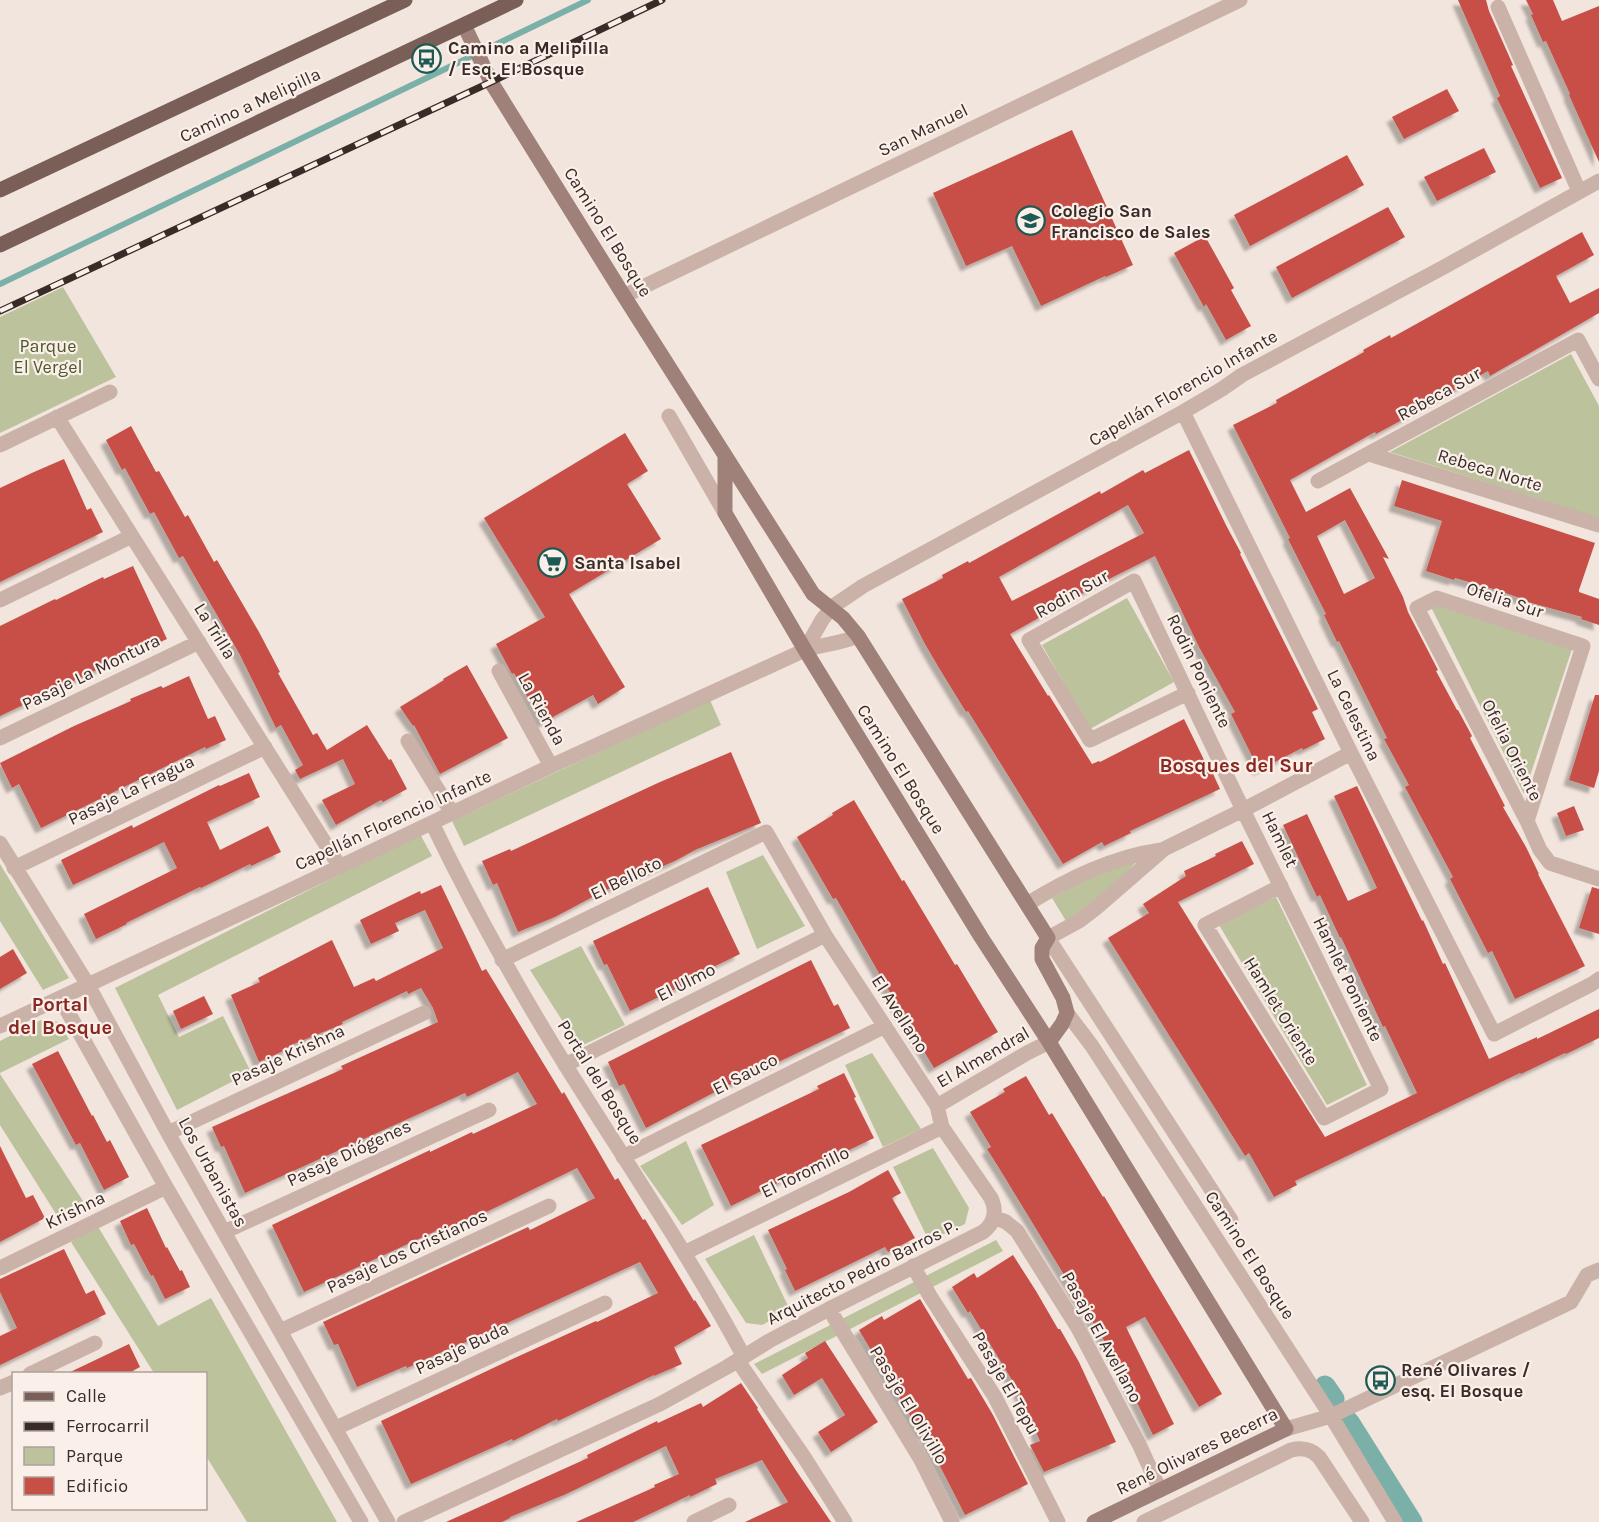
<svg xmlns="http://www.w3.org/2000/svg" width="1599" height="1522" font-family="Karla,sans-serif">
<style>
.green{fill:#bbc29c}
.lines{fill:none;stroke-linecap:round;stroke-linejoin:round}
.stream{stroke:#7bb0a9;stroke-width:6}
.canal{stroke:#7bb0a9;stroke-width:21}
.building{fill:#c75046;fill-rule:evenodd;filter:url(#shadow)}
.street{stroke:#cbb2a8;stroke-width:15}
.secondary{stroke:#9f8179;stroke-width:15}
.primary{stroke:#7a5f59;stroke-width:15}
.rail-casing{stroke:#382b28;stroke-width:7}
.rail{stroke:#faefe9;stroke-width:4.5;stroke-dasharray:14;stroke-linecap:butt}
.labels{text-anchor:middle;stroke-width:4.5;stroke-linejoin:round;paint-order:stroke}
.poi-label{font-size:18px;font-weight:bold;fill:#382b28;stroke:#faefe9;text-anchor:start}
.street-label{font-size:18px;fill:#382b28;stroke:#faefe9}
.park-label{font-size:18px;fill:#4e562c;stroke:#faefe9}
.neighbourhood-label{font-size:20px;font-weight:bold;fill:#882821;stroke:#faefe9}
</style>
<defs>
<filter id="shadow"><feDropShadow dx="-5.5" dy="5.5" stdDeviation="1.5" flood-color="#0004"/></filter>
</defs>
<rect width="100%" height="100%" fill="#f2e5dd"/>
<!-- green -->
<path class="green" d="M63 287 116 377 0 433V317Z
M1571 354 1599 406V518L1390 452Z
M1127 598 1174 682 1090 729 1042 645Z
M1435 602 1572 649 1524 794 1430 605Z
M710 700 721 725 464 846 452 821Z
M420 834 432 856 158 995 179 1037 223 1016 251 1072 177 1110 115 988Z
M763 855 805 926 757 949 726 872Z
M1138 860 1107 893 1066 921 1052 898 1093 875Z
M0 864 69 978 43 990 0 921Z
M1276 897 1367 1085 1327 1105 1219 925Z
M581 946 625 1025 579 1047 530 970Z
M43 1019 58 1022 69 1039 0 1073V1041Z
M872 1053 921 1129 883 1147 845 1065Z
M0 1074 83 1201 56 1214 0 1125Z
M686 1141 714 1205 682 1225 640 1166Z
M933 1148 969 1208 965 1224 929 1241 893 1167Z
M97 1225 158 1326 211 1298 337 1522H247L206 1456V1374L154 1373 71 1242Z
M754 1235 790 1310 762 1325 746 1323 705 1259Z
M996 1240 1003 1251 762 1374 754 1364Z"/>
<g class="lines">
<!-- stream -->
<path class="stream" d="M0 284 588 0"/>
<!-- canal -->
<path class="canal" d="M1325 1386 1334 1399
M1349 1422 1412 1522"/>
</g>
<!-- building -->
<path class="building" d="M1458 0H1486L1489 11 1513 65 1511 66 1562 178 1540 188 1497 98 1500 96Z
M1526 0H1553L1562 21 1599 6V162L1569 95 1570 94 1546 41 1543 42 1531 15 1533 14Z
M1447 89 1459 111 1404 139 1392 117Z
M1072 130 1133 265 1106 277 1105 276 1041 306 1012 246 966 266 933 193Z
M1484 148 1496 172 1437 201 1424 177Z
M1347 155 1364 185 1250 246 1234 215Z
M1388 207 1405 237 1292 298 1276 267Z
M1582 232 1594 255 1556 276 1570 303 1599 288V313L1490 376 1488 371 1402 420 1376 434 1375 432 1290 480 1306 512 1350 488 1389 559 1383 557 1403 597 1408 612 1438 670 1436 671 1457 710H1458L1472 736 1470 738 1505 806 1503 807 1526 847 1539 874H1538L1585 966 1515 999 1492 951 1488 953 1450 879 1453 877 1405 787 1409 785 1384 739 1387 738 1339 641 1337 642 1324 615 1326 614 1288 539 1290 538 1233 425 1277 403 1276 400 1364 352 1363 350 1390 335 1391 338ZM1345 520 1375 578 1344 594 1317 536Z
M1205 236 1234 288 1231 290 1251 326 1226 340 1206 304 1204 307 1174 253Z
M131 426 156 472 159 471 185 517 188 515 214 562 217 560 259 632 280 672 278 673 313 735 317 733 327 750 367 725 389 760 391 759 407 789 383 802 381 800 336 825 322 800 355 784 343 759 300 779 295 770 303 765 281 725 276 728 240 655 183 556 179 558 154 512 150 514 125 468 122 470 106 440Z
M625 433 648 471 627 484 661 539 569 594 625 687 598 704 593 695 542 723 514 673 512 674 496 644 545 617 484 518Z
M1189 450 1227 527 1241 553 1240 554 1318 709 1312 712 1325 739 1303 750 1302 748 1259 770 1231 714 1235 712 1199 647 1155 556 1101 583 1010 634 1048 696 1049 695 1092 764 1099 761 1100 762 1184 719 1207 766 1209 765 1220 789 1130 831 1131 833 1104 846 1102 842 1063 864 968 711 966 712 939 668 925 644 902 599 943 578 942 575 968 561 969 563 1100 491 1101 494 1143 470 1145 473ZM1128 505 1144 533 1012 601 999 577Z
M64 459 87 510 91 508 103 532 0 582V488L34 472Z
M1402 480 1595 543 1579 590V592L1599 599V625L1581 619 1582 617 1528 602V601L1500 591 1455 578 1454 580 1426 571 1442 521 1394 506Z
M133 566 167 639 147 648V646L0 716V626L55 599 56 600 103 577 104 579Z
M467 665 508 738 440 774 414 725 413 726 400 707 444 680 443 679Z
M189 676 208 719 215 716 226 740 206 749 205 747 41 828 19 784 12 788 0 763 74 726 131 701 130 699 161 686 163 688Z
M1595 695H1599V771L1594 788 1569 780Z
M731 752 761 823 695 850 675 861 602 892 555 917 518 932 497 883 493 885 482 861 510 849 511 851 660 782Z
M249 773 260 797 207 822 220 850 268 826 281 852 251 866 250 864 201 888 200 887 126 923 127 924 96 939 84 914 177 868 164 842 73 885 61 860 132 825 133 828 219 785 220 786Z
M1357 786 1422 921 1423 920 1443 964 1445 963 1489 1059 1537 1037V1039L1599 1009V1038L1566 1054 1565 1053 1521 1074 1520 1073 1295 1181 1297 1185 1274 1197 1249 1153 1245 1156 1108 938 1149 913 1143 904 1186 876 1184 871 1216 856 1215 854 1242 841 1254 864 1178 902 1325 1137 1417 1093 1385 1026 1383 1027 1341 937 1340 938 1320 895 1317 897 1283 825 1307 814 1348 901 1377 888 1334 796Z
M854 800 902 881 904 880 955 965 957 964 998 1032 934 1068 895 1003H896L836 898 833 899 797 837 833 815 832 813Z
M1574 806 1584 830 1566 836 1557 813Z
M441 885 482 971 486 969 562 1094 564 1092 615 1180 618 1178 643 1220 645 1219 694 1301 695 1300 711 1326 674 1347 682 1364 654 1376V1375L558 1421 557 1419 513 1441 512 1439 411 1484 381 1421 508 1361 596 1321 597 1322 658 1293 640 1262 455 1347V1346L407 1368 406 1366 357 1387 338 1344 334 1345 323 1322 528 1227 530 1230 595 1198 577 1168 480 1215 479 1213 439 1233 438 1230 304 1292 272 1225 430 1150V1152L472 1132 473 1134 537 1104 518 1072 467 1097 465 1093 245 1193 224 1146 221 1147 212 1127 343 1069 341 1066 438 1022 433 1008 421 988 408 994 407 991 342 1022 343 1024 289 1046 290 1048 259 1062 231 995 260 982 258 978 332 940 354 987 374 978 376 981 443 948 425 910 395 923 399 931 371 944 360 920 420 891 421 894Z
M708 887 740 954 699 974 700 977 630 1011 607 964 604 965 593 941Z
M1592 887 1599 889V934L1579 928Z
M13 949 27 973 0 989V957Z
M811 960 834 1006 838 1004 850 1028 717 1091 646 1128 624 1084 619 1086 608 1062Z
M204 996 213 1014 181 1029 173 1011Z
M58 1051 92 1116 93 1115 107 1142 110 1140 129 1177 104 1190 80 1143 76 1145 32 1064Z
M844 1073 856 1097 854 1098 874 1138 847 1151 846 1149 731 1206 701 1145 819 1089 817 1086Z
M1026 1076 1049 1115 1052 1113 1103 1197 1104 1196 1222 1394 1199 1407 1145 1317 1126 1327 1174 1424 1153 1435 1109 1346 1108 1347 999 1168 987 1149 991 1147 970 1112 1005 1092 1003 1089Z
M0 1146 26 1198 33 1195 45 1218 0 1242Z
M888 1170 901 1193 892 1198 915 1238 888 1252 885 1247 795 1291 785 1270 787 1269 768 1230 849 1192Z
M147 1208 166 1248 167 1247 180 1271 182 1270 190 1287 165 1299 153 1275 151 1276 134 1244 131 1245 120 1221Z
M64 1249 86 1294 94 1290 106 1314 0 1365V1336L17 1328 0 1292V1279Z
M1013 1255 1036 1291 1058 1329H1060L1079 1362 1116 1442 1044 1472 1030 1445 1040 1441 1018 1390 970 1311 968 1313 952 1287 974 1273 977 1278Z
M920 1299 968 1379 971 1378 993 1415 1028 1484 965 1515 923 1433 921 1434 859 1330 882 1316 884 1320Z
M825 1341 878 1422 831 1452 818 1432 845 1415 822 1378 794 1395 782 1375 808 1358 805 1353Z
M129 1344 140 1367 127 1374H66Z
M741 1383 758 1408 757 1409 795 1469 831 1522H745L788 1502 762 1460 715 1479 717 1484 690 1497V1495L633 1522H576L655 1487 654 1485 679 1474 666 1446 564 1495 510 1517V1518L502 1522H446L588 1458 587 1455 657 1421 658 1423 701 1403 703 1407Z"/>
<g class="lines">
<!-- street -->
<path class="street" d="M1498 7 1579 191
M624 296 1240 0
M1183 412 1351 753 1494 1034 1592 984 1599 979
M669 416 725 513
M57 417 340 867
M0 445 110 392
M1369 454 1599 525
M1318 481 1578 340 1599 379
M0 600 132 536
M805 650 822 620 832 607 863 586 1183 412 1222 389 1242 375 1444 267 1599 181
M499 671 551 766
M1188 693 1090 740 1029 640 1134 581 1243 810 1381 1089 1324 1118 1205 925 1281 886
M0 738 199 642
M408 741 452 813
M1527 821 1583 646 1437 598 1417 608 1527 821 1540 850 1550 863 1599 879
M432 823C472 906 517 987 566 1066 626 1162 690 1256 744 1357
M0 843 88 985 168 1133 388 1522
M14 868 265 747
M1027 904C1068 879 1112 857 1161 850
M60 998 166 1187 361 1522
M1067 1013 1092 1046 1331 1416 1395 1522
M0 1026 278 896 551 766 805 650C823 644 840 644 858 636
M565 1065 825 935
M937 1106 1027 1053 1049 1042
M168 1133 424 1013
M623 1157 885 1026
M994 1217 1006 1222 1017 1231 1078 1328 1139 1444 1160 1490
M1231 1220 1048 938 1079 921 1096 908 1164 849 1243 810 1351 753
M224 1232 489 1110
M684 1253 942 1127
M913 1266 930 1296 995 1397 1058 1522
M0 1268 166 1187
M829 1309 920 1458 952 1522
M280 1331 549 1206
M738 1361 804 1457 845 1522
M30 1374 95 1343
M0 1388 14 1382
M336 1428 605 1303
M1286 1429 1331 1416 1571 1302 1587 1275 1599 1270
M404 1522 660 1404 727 1367 769 1341 829 1309 983 1232C995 1223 997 1211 991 1198L942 1127 937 1106 825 935 766 832 502 960
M694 1522 729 1505
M1144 1522 1291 1450C1303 1447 1311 1449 1319 1457L1362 1522"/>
<!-- secondary -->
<path class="secondary" d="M464 25 491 82 624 296 813 594 843 618 858 636 1048 938 1042 948V959L1063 998 1067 1013 1062 1024 1049 1042
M725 456V513L805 650 981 937 1049 1042 1286 1429 1094 1522"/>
<!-- primary -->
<path class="primary" d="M0 190 405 0
M0 245 516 0"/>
<defs>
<path id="rail" d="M0 311 491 82 662 0"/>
</defs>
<!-- rail casing -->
<use href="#rail" class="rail-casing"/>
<!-- rail -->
<use href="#rail" class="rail"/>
</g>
<!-- icons -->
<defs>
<symbol id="bus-ring" viewBox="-11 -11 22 22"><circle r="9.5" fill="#faefe9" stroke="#1d5a54" stroke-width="1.5"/><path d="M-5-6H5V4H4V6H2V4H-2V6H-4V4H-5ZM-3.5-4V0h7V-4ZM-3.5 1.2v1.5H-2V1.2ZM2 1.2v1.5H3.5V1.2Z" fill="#1d5a54"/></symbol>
<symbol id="school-ring" viewBox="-11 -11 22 22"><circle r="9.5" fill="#faefe9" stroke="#1d5a54" stroke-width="1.5"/><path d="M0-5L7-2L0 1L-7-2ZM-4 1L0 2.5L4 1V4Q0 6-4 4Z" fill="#1d5a54"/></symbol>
<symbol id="supermarket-ring" viewBox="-11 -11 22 22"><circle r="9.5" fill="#faefe9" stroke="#1d5a54" stroke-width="1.5"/><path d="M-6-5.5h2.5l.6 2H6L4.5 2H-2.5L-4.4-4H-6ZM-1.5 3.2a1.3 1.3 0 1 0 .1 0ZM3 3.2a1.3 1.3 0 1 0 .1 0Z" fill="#1d5a54"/></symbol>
</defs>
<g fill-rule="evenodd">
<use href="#bus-ring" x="410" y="42" width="33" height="33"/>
<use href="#school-ring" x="1014" y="204" width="33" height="33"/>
<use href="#supermarket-ring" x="536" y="546" width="33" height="33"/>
<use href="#bus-ring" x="1364" y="1364" width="33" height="33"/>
</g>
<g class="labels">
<!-- poi labels -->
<g class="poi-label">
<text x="448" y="54">Camino a Melipilla<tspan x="448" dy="21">/ Esq. El Bosque</tspan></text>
<text x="1051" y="217">Colegio San<tspan x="1051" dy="21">Francisco de Sales</tspan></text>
<text x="574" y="569">Santa Isabel</text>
<text x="1401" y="1376">René Olivares /<tspan x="1401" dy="21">esq. El Bosque</tspan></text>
</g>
<!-- street labels -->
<g class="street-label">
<text transform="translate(250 105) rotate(-25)" y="6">Camino a Melipilla</text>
<text transform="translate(923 130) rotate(-26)" y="6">San Manuel</text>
<text transform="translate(608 232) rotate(58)" y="6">Camino El Bosque</text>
<text transform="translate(1183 388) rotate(-30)" y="6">Capellán Florencio Infante</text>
<text transform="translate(1439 394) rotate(-29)" y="6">Rebeca Sur</text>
<text transform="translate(1490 470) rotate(17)" y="6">Rebeca Norte</text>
<text transform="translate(1072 594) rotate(-29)" y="6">Rodin Sur</text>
<text transform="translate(1505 600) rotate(18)" y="6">Ofelia Sur</text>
<text transform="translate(215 631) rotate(58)" y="6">La Trilla</text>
<text transform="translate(1199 671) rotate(64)" y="6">Rodin Poniente</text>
<text transform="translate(91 672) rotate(-26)" y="6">Pasaje La Montura</text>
<text transform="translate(542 709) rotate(61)" y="6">La Rienda</text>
<text transform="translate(1354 715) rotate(64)" y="6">La Celestina</text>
<text transform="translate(1512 750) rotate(63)" y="6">Ofelia Oriente</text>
<text transform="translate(901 769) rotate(58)" y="6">Camino El Bosque</text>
<text transform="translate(131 790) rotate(-26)" y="6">Pasaje La Fragua</text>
<text transform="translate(393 820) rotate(-25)" y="6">Capellán Florencio Infante</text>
<text transform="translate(1280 839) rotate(64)" y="6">Hamlet</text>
<text transform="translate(626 878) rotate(-26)" y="6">El Belloto</text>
<text transform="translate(1348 979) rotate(64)" y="6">Hamlet Poniente</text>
<text transform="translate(686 982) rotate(-27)" y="6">El Ulmo</text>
<text transform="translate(1281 1011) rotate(58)" y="6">Hamlet Oriente</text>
<text transform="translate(900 1014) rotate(57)" y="6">El Avellano</text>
<text transform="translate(288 1055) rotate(-25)" y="6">Pasaje Krishna</text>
<text transform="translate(983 1057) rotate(-30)" y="6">El Almendral</text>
<text transform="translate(745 1074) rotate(-27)" y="6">El Sauco</text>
<text transform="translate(600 1082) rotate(58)" y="6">Portal del Bosque</text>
<text transform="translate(349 1153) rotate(-25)" y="6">Pasaje Diógenes</text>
<text transform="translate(213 1172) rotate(61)" y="6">Los Urbanistas</text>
<text transform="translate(805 1172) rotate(-26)" y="6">El Toromillo</text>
<text transform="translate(75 1210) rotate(-26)" y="6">Krishna</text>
<text transform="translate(407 1251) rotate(-25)" y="6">Pasaje Los Cristianos</text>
<text transform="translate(1250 1255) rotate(57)" y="6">Camino El Bosque</text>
<text transform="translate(862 1272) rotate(-27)" y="6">Arquitecto Pedro Barros P.</text>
<text transform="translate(1102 1337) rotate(61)" y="6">Pasaje El Avellano</text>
<text transform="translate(462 1348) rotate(-25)" y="6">Pasaje Buda</text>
<text transform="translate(1006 1383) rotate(60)" y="6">Pasaje El Tepu</text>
<text transform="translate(909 1405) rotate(59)" y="6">Pasaje El Olivillo</text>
<text transform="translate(1197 1451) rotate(-26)" y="6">René Olivares Becerra</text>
</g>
<!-- park labels -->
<g class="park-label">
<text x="48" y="352">Parque<tspan x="48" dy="21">El Vergel</tspan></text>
</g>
<!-- neighbourhood labels -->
<g class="neighbourhood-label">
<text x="1236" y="772">Bosques del Sur</text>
<text x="60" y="1011">Portal<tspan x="60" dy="23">del Bosque</tspan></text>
</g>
</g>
<!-- legend -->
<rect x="12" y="1372" width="195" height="138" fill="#faefe9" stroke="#aca19c" stroke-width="1.5"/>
<rect x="24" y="1392" width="30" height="9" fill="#7a5f59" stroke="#aca19c" stroke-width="1.5"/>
<text x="66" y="1402" font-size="18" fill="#382b28">Calle</text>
<rect x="24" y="1422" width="30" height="9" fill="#382b28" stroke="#aca19c" stroke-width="1.5"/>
<text x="66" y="1432" font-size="18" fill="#382b28">Ferrocarril</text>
<rect x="24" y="1447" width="30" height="18" fill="#bbc29c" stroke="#aca19c" stroke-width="1.5"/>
<text x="66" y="1462" font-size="18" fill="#382b28">Parque</text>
<rect x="24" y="1477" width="30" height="18" fill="#c75046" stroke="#aca19c" stroke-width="1.5"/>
<text x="66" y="1492" font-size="18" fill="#382b28">Edificio</text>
</svg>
